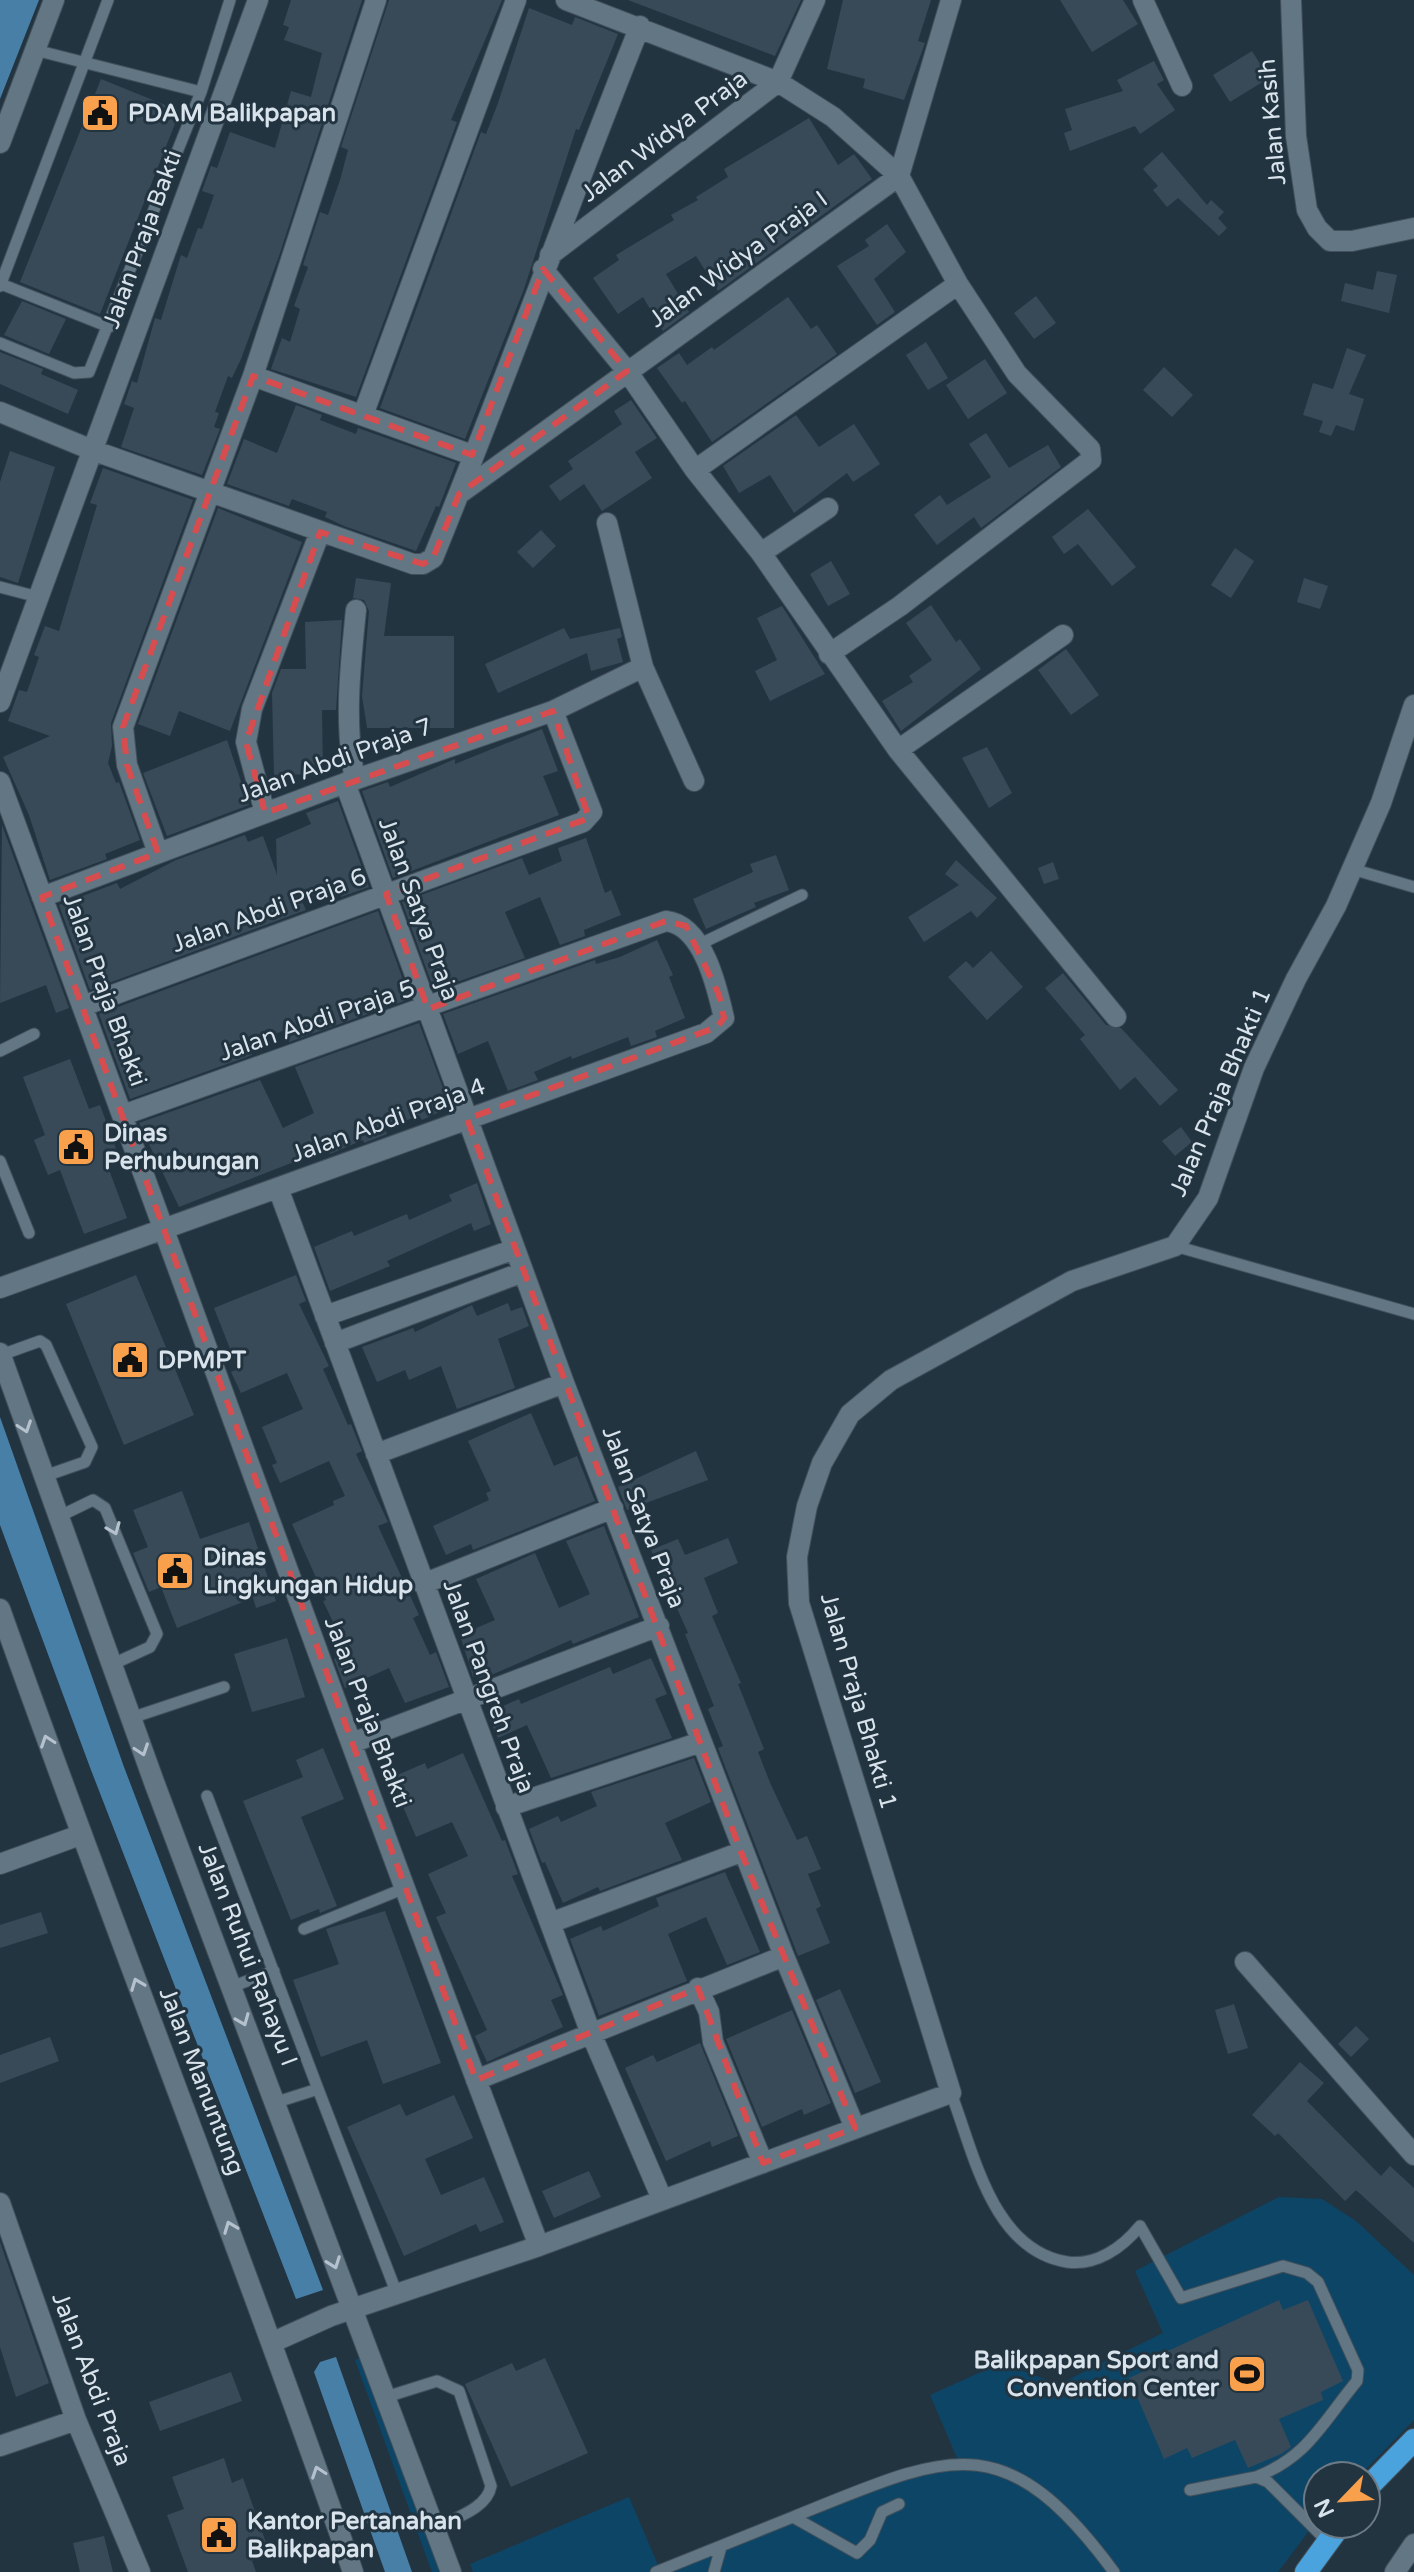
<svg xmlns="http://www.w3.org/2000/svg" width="1414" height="2572" font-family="'Varela Round',sans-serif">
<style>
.green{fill:#0d4566}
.water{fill:#487fa7}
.building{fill:#384a58}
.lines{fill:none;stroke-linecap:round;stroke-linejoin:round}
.service-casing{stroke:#41505b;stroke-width:13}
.minor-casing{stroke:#41505b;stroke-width:22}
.tertiary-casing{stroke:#41505b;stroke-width:22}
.trunk-casing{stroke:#41505b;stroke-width:24}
.service{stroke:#627684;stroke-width:11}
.minor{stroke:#627684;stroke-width:20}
.tertiary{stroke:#627684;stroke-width:20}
.trunk{stroke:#4aa3dd;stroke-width:22}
.oneway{stroke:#b5c2cd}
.marked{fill:none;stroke:#d74d4f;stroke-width:6;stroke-dasharray:16 10;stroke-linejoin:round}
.labels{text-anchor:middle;stroke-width:6;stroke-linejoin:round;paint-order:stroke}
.poi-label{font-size:24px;font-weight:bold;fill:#d9e3ec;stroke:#233441;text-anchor:start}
.street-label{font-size:24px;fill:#d9e3ec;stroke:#233441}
</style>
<rect width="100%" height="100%" fill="#233441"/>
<!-- green -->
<path class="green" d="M1279 2197 1322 2199 1356 2221 1414 2275V2420L1359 2476H1318V2519L1278 2572H665L957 2458 930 2395 1001 2363 1059 2384 1163 2333 1135 2271Z
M369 2354 449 2572H432L355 2360Z
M629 2497 661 2572H473L470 2564Z"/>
<!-- water -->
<path class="water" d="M0 0H39L0 99Z
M0 1417 124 1767 323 2290 296 2299 91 1770 0 1525Z
M336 2357 412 2572H385L314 2372 320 2362Z"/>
<!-- building -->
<path class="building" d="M291 0H362L279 256 241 359 232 378 228 376 215 412 219 413 214 427 220 429 202 475 121 447 134 408 124 404 132 381 137 383 155 318 161 320 181 255 187 258 198 228 202 229 214 195 202 191 211 166 217 168 230 132 275 148 291 91 311 97 322 53 284 40 289 27 283 25Z
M389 0H502L451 120 457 122 356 397 271 369 282 338 290 342 300 309 294 306 308 267 303 265 320 212 328 215 340 180 348 150 341 147Z
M628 0H801L775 56Z
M843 0H931L918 41 925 43 904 100 863 88 865 79 827 69Z
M1060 0H1123L1138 24 1092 52Z
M529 8 572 25 575 17 618 34 579 130 576 129 524 289 465 439 380 408 481 132 486 134 498 103Z
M1252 51 1269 78 1230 102 1213 75Z
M1154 61 1164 80 1157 84 1175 110 1140 134 1135 126 1070 151 1064 133 1072 130 1065 109 1123 91 1117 80Z
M101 79 180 111 100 314 20 282Z
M809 118 838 165 854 154 872 179 718 291 696 256 666 274 689 312 663 331 643 297 618 314 593 278 619 260 616 255 674 220 671 215 698 200 696 197 728 177 724 169Z
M1162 152 1207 205 1211 200 1224 212 1218 218 1227 228 1219 236 1178 198 1167 207 1153 190 1158 186 1143 169Z
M887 224 906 252 874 279 895 312 877 325 837 266 869 246 865 240Z
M1377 271 1397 275 1389 313 1341 301 1345 283 1373 290Z
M1036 296 1056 323 1034 339 1014 313Z
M788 297 811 329 817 325 837 354 712 442 685 401 682 403 657 368 679 353 687 365 712 347 714 350Z
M22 301 66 319 49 354 4 335Z
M926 342 948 378 928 390 906 355Z
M1347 348 1366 355 1349 394 1364 399 1354 431 1336 425 1331 436 1319 432 1323 421 1303 415 1313 383 1333 389Z
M0 352 43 369 41 374 78 390 68 414 0 384Z
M985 359 1007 393 968 419 946 385Z
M1164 367 1193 395 1172 417 1143 390Z
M631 400 657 438 635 452 652 478 602 511 584 484 560 501 549 486 573 469 568 461 622 424 614 411Z
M296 405 322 415 320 420 356 434 358 428 456 463 439 507 436 506 416 551 344 526 325 517 327 512 292 499 289 506 227 484 244 439 277 453Z
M796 415 819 447 854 424 880 464 853 482 847 473 794 513 770 475 739 493 723 466Z
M986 433 1009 468 1048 445 1061 467 981 528 974 517 937 545 914 515 940 495 947 505 991 477 969 444Z
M10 451 55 467 18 583 0 577V482Z
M103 468 193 500 111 723 112 746 108 763 116 783 119 782 140 840 105 854 107 859 50 880 29 815 3 757 50 736 8 721 19 690 27 692 39 657 34 655 45 626 59 631 97 505 90 503Z
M218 508 302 542 230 731 179 711 170 736 138 724Z
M1088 509 1136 567 1112 586 1078 544 1064 554 1052 537Z
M541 530 556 546 533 568 517 552Z
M1235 548 1254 561 1231 598 1211 585Z
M831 561 850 594 828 606 810 574Z
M356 578 391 583 384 636H454V728H367L362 696 369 611 364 600 353 598Z
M1304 578 1328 586 1320 609 1297 602Z
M931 605 956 642 960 639 981 669 901 731 882 701 913 682 909 676 932 660 906 623Z
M782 606 825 674 770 701 755 671 777 660 757 618Z
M342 620 336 710H322L323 774 274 775 272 693 281 669H306L305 622Z
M564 628 570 639 620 628 622 637 617 639 623 662 591 671 587 653 498 693 485 664Z
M1066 649 1099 695 1071 715 1038 670Z
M542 729 558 771 543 776 559 815 393 878 362 791 388 782 390 787 455 759V764Z
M227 740 249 805 167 836 143 773Z
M987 747 1012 793 989 808 962 758Z
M338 801 369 887 341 897 337 887 302 901 306 910 90 990 59 905 117 883 120 889 176 860 245 835 248 842 263 836 277 875 276 839 311 824 306 813Z
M2 825 69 1008 56 1013 46 985 0 1003Z
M586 838 605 893 611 890 621 915 584 930 585 936 560 945 540 897 505 912 525 958 434 990 402 902 522 858 529 875 562 861 558 848Z
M776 855 789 890 754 903 756 907 706 929 693 899 753 872 750 864Z
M956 860 997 898 977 918 971 911 924 942 908 917 959 885 945 874Z
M1053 862 1059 879 1044 884 1038 868Z
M378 911 410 999 289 1042 284 1030 250 1046 252 1055 130 1099 99 1014Z
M657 940 673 975 669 977 685 1018 655 1031 657 1037 631 1046 628 1037 572 1059 571 1056 534 1072 538 1080 508 1091 488 1041 458 1054 443 1014 595 960 596 964 620 957Z
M991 951 1023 987 987 1020 948 977 966 961 973 968Z
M1063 973 1106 1025 1121 1028 1178 1090 1160 1106 1135 1077 1120 1090 1080 1039 1085 1035 1045 988Z
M419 1023 450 1107 422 1120 419 1115 385 1130 387 1134 364 1143 363 1140 330 1154 327 1149 179 1207 139 1123 260 1080 283 1128 314 1113 295 1067Z
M70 1059 89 1109 100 1105 118 1154 105 1159 127 1218 84 1234 60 1170 48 1175 34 1140 45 1135 23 1077Z
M1181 1127 1192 1142 1175 1156 1162 1141Z
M477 1183 491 1224 474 1231 471 1223 387 1261 390 1266 330 1291 314 1247 352 1231 354 1236 407 1214 409 1220 452 1201 449 1195Z
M136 1275 194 1415 124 1445 66 1304Z
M296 1275 306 1301 299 1304 329 1366 323 1369 348 1425 351 1424 362 1451 356 1454 388 1522 378 1526 419 1615 413 1618 430 1655 436 1652 449 1687 405 1703 389 1668 345 1688 334 1659 340 1657 327 1628 334 1624 323 1601 326 1600 292 1524 334 1505 333 1501 345 1496 329 1461 280 1483 272 1465 277 1463 262 1427 303 1409 287 1373 241 1393 231 1372 238 1369 214 1308Z
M508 1303 511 1311 522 1307 529 1326 498 1339 515 1388 457 1409 441 1366 409 1380 405 1370 377 1382 362 1347 413 1328 415 1332 472 1305 477 1316Z
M531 1413 554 1466 577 1456 595 1501 473 1550 471 1544 446 1555 433 1526 489 1500 486 1493 491 1491 468 1441Z
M696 1451 708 1480 627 1510 618 1487Z
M182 1491 200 1539 249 1522 276 1601 256 1608 253 1598 177 1628 161 1587 149 1592 133 1553 148 1547 133 1510Z
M604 1526 639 1617 573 1644 571 1640 480 1680 478 1674 473 1677 460 1635 495 1620 476 1579 535 1553 559 1608 590 1594 566 1541Z
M728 1538 738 1563 704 1578 718 1613 712 1616 741 1683 738 1684 764 1749 758 1752 771 1785 797 1840 807 1836 821 1869 808 1874 821 1906 816 1909 830 1943 798 1956 718 1748 723 1746 708 1709 714 1706 685 1634 688 1633 651 1550 678 1539 685 1555Z
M287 1638 305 1697 252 1712 234 1654Z
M651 1658 667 1694 655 1699 672 1738 551 1778 527 1725 498 1738 487 1713 519 1699 521 1704 610 1667 613 1674Z
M323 1748 344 1799 301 1817 337 1906 320 1913 319 1909 291 1920 243 1801 303 1777 296 1760Z
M463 1753 502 1841 505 1840 518 1874 512 1876 563 1995 551 2000 563 2027 487 2062 475 2036 487 2030 436 1917 446 1913 428 1874 468 1856 452 1822 416 1837 402 1804 397 1806 386 1780 425 1763 427 1769Z
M694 1758 711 1802 665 1823 682 1860 600 1891 598 1887 563 1903 545 1862 542 1863 529 1829 558 1816 561 1822 597 1806 591 1792Z
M725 1872 760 1952 727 1965 706 1917 668 1934 687 1981 599 2016 570 1939 601 1926 603 1931 659 1906 656 1898Z
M385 1911 441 2063 383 2084 367 2040 321 2057 293 1980 339 1964 326 1929Z
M41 1912 48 1933 0 1948V1925Z
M840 1989 881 2082 855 2093 816 2000Z
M1234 2004 1248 2048 1228 2054 1215 2010Z
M792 2010 831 2103 804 2115 802 2109 762 2127 726 2039Z
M1356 2026 1369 2039 1351 2057 1338 2044Z
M50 2037 59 2061 0 2083V2055Z
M700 2043 738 2136 712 2147 710 2141 666 2161 625 2068 653 2055 657 2062Z
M1300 2062 1324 2083 1307 2101 1381 2176 1390 2166 1414 2188V2243L1356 2190 1345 2201 1278 2133 1275 2136 1252 2115Z
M454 2095 473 2138 425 2159 441 2195 484 2177 504 2222 480 2232 476 2224 404 2256 347 2127 400 2104 406 2116Z
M589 2171 601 2197 554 2218 542 2191Z
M0 2242 49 2383 16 2397 0 2347Z
M1279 2300 1283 2310 1308 2300 1343 2381 1321 2392 1323 2400 1279 2419 1291 2447 1281 2454 1248 2468 1235 2440 1192 2458 1187 2448 1164 2459 1129 2378 1151 2368 1148 2360Z
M545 2358 588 2453 511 2487 465 2384 512 2363 516 2371Z
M231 2372 242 2401 160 2431 149 2402Z
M224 2458 232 2483 243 2478 270 2554 252 2561 256 2572H188L167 2515 184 2509 172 2477Z
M104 2536 113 2572H80L73 2543Z"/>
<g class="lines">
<defs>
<path id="service" d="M35 50 201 92 230 0
M1 284 109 327
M0 286 108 0
M0 343 74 373 89 372 201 92
M0 587 38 597
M1352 869 1414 887
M698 945 802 895
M0 1051 34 1034
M0 1161 29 1233
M1175 1246 1414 1314
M1 1355 40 1341 46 1345 92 1447 85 1462 42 1477
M58 1517 93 1500 105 1508 157 1634 150 1647 111 1665
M131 1718 224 1687
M207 1796 318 2089
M304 1929 405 1888
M231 1987 274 1971
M951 2093C974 2153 992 2250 1067 2262 1096 2266 1122 2248 1140 2226L1181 2298 1283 2266 1307 2273 1318 2282 1358 2370 1357 2381C1322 2423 1309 2456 1256 2477
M277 2102 318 2089 397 2294
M386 2397 437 2381 459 2391 491 2486C487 2509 454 2518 434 2529
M1190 2490 1256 2477 1268 2482 1328 2542
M793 2517C947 2455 1003 2421 1114 2572
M656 2572 793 2517 857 2553 870 2540 882 2512 899 2504
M714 2572 721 2547"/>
<path id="minor" d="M566 0 778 82 833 117 899 176 958 284 1017 374 1090 449 1091 460 900 606 829 654
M1143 0 1182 86
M1291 0 1296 136 1307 210 1317 228 1330 241H1352L1414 228
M550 255 778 82 815 0
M543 269 627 371 695 470 761 553 898 750 1116 1017
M253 376 472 455
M0 412 92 450 413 564H423L433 558C505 382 569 203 640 26
M363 415 516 0
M695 470 958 284
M459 494 899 176 951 0
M607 523 643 667 694 781
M761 553 828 508
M0 702 258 0
M898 750 1063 635
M355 780C344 723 350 668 356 610
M0 782C180 1270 354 1760 539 2246L331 2316 273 2342
M345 783 564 1383 784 1956 476 2080
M265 813 246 742 252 709 320 532
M158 853 127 765 123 727 253 376 376 0
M42 897 345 783 553 711 643 667
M83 1006 583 822 592 812 553 711
M278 1188 590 2031 662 2199
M0 1288 706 1033 724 1018C717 987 703 925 666 921L123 1115
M325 1316 515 1249
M335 1343 523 1272
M376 1454 564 1383
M423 1584 613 1508
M352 1743 659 1626
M506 1807 701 1742
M0 1864 80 1835
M550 1923 741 1852
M784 1956 855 2128
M1245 1962 1414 2155
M698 1988 709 2012 713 2042 763 2163
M0 2203 76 2420 140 2572
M539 2246 951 2093 799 1603 797 1557 807 1506 822 1463 850 1414 891 1380 1072 1281 1175 1246 1208 1198 1254 1068 1296 979 1336 906 1381 803 1414 705
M0 2446 76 2420
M1395 2572 1414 2544"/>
<path id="tertiary" d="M0 143 54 0
M0 1353 154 1782 451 2572
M0 1609C114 1931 241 2249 353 2572"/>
<path id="trunk" d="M1366 2489 1414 2440
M1306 2572 1341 2524"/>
</defs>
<!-- service casing -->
<use href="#service" class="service-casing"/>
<!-- minor casing -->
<use href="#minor" class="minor-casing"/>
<!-- tertiary casing -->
<use href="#tertiary" class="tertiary-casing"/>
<!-- trunk casing -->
<use href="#trunk" class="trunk-casing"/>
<!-- service -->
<use href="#service" class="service"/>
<!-- minor -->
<use href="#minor" class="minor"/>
<!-- tertiary -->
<use href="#tertiary" class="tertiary"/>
<!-- trunk -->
<use href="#trunk" class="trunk"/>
</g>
<!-- one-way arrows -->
<defs><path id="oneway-chevron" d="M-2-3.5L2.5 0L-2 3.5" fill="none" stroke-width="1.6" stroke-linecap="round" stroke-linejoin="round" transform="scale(2)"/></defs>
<g class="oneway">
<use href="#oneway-chevron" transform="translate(25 1427) rotate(71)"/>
<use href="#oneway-chevron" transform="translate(114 1529) rotate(68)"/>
<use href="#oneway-chevron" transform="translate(47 1741) rotate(-109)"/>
<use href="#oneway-chevron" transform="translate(142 1750) rotate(71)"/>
<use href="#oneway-chevron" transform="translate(137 1984) rotate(-111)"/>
<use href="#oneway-chevron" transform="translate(243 2020) rotate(68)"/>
<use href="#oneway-chevron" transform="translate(230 2227) rotate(-111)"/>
<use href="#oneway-chevron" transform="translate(334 2263) rotate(70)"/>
<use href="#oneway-chevron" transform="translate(318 2472) rotate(-109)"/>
</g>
<!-- marked area -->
<path class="marked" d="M543 269 627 371 459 494 433 558 423 564 320 532 246 742 265 813 553 711 589 818 386 894 428 1009 666 921 686 926 719 995 724 1018 717 1027 467 1119 741 1852 855 2128 763 2163 698 1988 476 2080 42 897 158 853 127 765 123 727 253 376 472 455Z"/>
<!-- icons -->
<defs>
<symbol id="civic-square" viewBox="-11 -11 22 22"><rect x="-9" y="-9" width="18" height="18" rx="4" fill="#f9a04c" stroke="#233441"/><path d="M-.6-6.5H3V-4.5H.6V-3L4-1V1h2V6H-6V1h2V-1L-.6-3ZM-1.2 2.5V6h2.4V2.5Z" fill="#111"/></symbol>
<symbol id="stadium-square" viewBox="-11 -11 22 22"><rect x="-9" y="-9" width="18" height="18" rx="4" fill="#f9a04c" stroke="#233441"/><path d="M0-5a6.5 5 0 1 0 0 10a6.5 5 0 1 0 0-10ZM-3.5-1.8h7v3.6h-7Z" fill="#111"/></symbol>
</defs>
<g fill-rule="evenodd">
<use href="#civic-square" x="78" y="91" width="44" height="44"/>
<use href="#civic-square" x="54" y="1125" width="44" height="44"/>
<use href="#civic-square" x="108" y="1338" width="44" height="44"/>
<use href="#civic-square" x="153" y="1549" width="44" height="44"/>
<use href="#stadium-square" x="1225" y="2352" width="44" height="44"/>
<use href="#civic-square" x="197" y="2513" width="44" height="44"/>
</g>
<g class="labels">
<!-- poi labels -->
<g class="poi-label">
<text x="128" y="121">PDAM Balikpapan</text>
<text x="104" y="1141">Dinas<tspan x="104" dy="28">Perhubungan</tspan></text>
<text x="158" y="1368">DPMPT</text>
<text x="203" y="1565">Dinas<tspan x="203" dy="28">Lingkungan Hidup</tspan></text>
<text x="1219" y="2368" text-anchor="end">Balikpapan Sport and<tspan x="1219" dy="28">Convention Center</tspan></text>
<text x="247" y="2529">Kantor Pertanahan<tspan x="247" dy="28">Balikpapan</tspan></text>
</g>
<!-- street labels -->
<g class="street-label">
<text transform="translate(1272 122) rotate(-95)" y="8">Jalan Kasih</text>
<text transform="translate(664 136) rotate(-37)" y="8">Jalan Widya Praja</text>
<text transform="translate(142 239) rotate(-70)" y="8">Jalan Praja Bakti</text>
<text transform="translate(738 259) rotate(-36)" y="8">Jalan Widya Praja I</text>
<text transform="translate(335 760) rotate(-20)" y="8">Jalan Abdi Praja 7</text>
<text transform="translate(419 909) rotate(70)" y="8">Jalan Satya Praja</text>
<text transform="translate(269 910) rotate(-20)" y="8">Jalan Abdi Praja 6</text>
<text transform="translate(105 990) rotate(70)" y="8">Jalan Praja Bhakti</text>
<text transform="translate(317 1020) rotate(-19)" y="8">Jalan Abdi Praja 5</text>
<text transform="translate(1220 1092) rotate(-67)" y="8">Jalan Praja Bhakti 1</text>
<text transform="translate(388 1120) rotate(-20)" y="8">Jalan Abdi Praja 4</text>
<text transform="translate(644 1517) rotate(69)" y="8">Jalan Satya Praja</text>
<text transform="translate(489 1686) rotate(70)" y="8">Jalan Pangreh Praja</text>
<text transform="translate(859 1701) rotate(74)" y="8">Jalan Praja Bhakti 1</text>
<text transform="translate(368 1712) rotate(69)" y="8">Jalan Praja Bhakti</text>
<text transform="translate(248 1954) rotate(69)" y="8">Jalan Ruhui Rahayu I</text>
<text transform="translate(202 2081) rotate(69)" y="8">Jalan Manuntung</text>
<text transform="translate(92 2379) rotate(69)" y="8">Jalan Abdi Praja</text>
</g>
</g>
<!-- north arrow -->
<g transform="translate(1342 2500) rotate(245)"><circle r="38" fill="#233441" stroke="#6c7a85" stroke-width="2"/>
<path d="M0-6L14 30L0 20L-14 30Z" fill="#f9a04c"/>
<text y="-12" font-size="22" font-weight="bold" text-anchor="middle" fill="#d9e3ec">N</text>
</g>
</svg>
